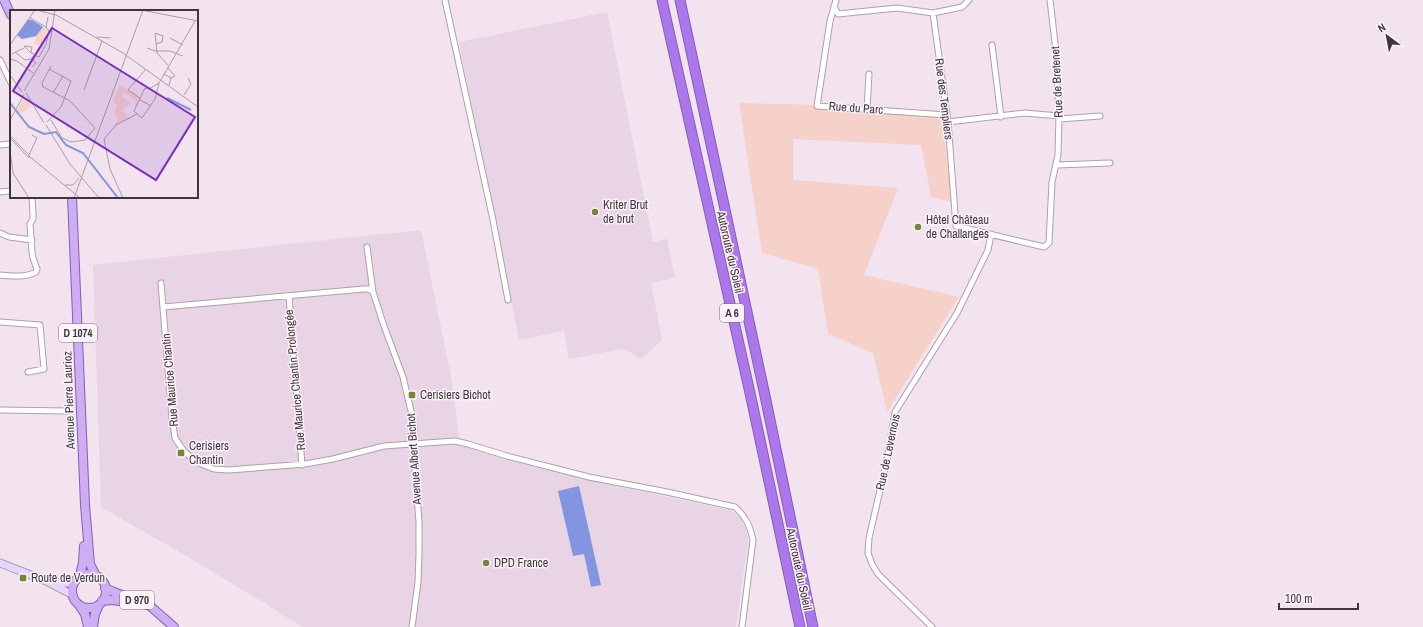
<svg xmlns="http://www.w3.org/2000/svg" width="1423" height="627" font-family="'Archivo Narrow',sans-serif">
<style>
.built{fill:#e8d4e5}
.green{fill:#f6d1c9}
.water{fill:#8495e0}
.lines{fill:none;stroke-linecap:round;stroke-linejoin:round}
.street-casing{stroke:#aea0ac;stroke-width:7}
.secondary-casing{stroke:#aea0ac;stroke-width:9}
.primary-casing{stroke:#8560af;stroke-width:10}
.highway-casing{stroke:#8560af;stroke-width:11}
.street{stroke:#fff;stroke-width:5}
.secondary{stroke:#e6d6fa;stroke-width:7}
.primary{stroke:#cdadf4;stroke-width:8}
.highway{stroke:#ac76ed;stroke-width:9}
.poi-dot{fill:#758737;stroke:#fef2fb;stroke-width:1.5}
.labels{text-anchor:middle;stroke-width:3;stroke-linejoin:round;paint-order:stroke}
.shield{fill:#fef2fb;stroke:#776f75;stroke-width:1}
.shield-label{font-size:11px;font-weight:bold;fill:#3d373c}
.street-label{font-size:12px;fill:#3d373c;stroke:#fef2fb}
.poi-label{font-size:12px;fill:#3d373c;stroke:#fef2fb;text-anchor:start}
.inset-river{fill:none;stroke:#8495e0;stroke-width:2}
.inset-road{fill:none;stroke:#aa9ea7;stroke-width:1}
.view{fill:#7b2cbf;fill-opacity:0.15;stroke:#7b2cbf;stroke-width:2}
.inset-edge{fill:none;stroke:#3d373c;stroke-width:2}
</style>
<rect width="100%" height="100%" fill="#f2e3ef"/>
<!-- built -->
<path class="built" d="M607 12 653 242 667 239 675 278 651 283 662 340 641 359 624 349 569 359 564 331 519 340 459 42Z
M421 230 451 376 460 444 514 461 619 487 730 510 740 517 746 529 748 539 736 627H303L185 555 101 507 93 265Z"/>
<!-- green -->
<path class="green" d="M739 103 816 105 942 114 952 202 931 197 921 145 793 139V180L898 188 864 275 959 297 887 412 873 353 828 334 818 269 762 253Z"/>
<!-- water -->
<path class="water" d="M579 486 601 585 591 587 584 554 573 556 558 491Z"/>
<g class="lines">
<defs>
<path id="street" d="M445 0 493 220 508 300
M836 0 830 21 817 106 947 115
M969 0 962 7 933 13 948 122 956 226 1044 247 1049 243 1052 182 1058 155 1059 116 1056 51 1050 0
M834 6 838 14 897 8 933 13
M992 45 1001 117
M0 60 11 83
M867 109 869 74
M1059 119 1100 116
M948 122 1025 113 1059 116
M0 145 11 144
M1057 165 1110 163
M0 192 11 191
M0 233 9 237 32 240
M367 247 373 292
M0 275C11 276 25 278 36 272L37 269 33 258 32 252 30 224 33 219V214L32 197
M161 283 172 418 175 438 183 450 192 459 201 464 214 469 229 470 305 464 333 459 384 446 455 441 468 444 507 456 589 477 667 492 735 507C746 517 750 526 753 540L742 627
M289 296 302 465
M163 307 364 289H369L373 292 384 326 403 377 414 424V456L419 522V554L418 582 412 627
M0 322 40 325 44 369 28 372
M0 410 67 411
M932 627 878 574 872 564 868 553 869 538 887 460 895 412 957 313 988 250 991 234"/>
<path id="secondary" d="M0 563 46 581 73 595
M51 582 68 583 76 580"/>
<path id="primary" d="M4 0 11 15
M72 197 85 505 90 564 96 576
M72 591a17 17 0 1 1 34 0a17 17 0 1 1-34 0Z
M79 578 83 563 84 546
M105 588 114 592 150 606 174 627
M102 601 112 600 128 602
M79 605 85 614 88 627
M93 627 95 614 99 605"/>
<path id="highway" d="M662 0 750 393 800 627
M680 0 764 391 813 627"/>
</defs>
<!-- street casing -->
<use href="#street" class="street-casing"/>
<!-- secondary casing -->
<use href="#secondary" class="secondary-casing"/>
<!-- primary casing -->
<use href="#primary" class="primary-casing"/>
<!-- highway casing -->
<use href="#highway" class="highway-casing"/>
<!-- street -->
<use href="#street" class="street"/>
<!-- secondary -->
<use href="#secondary" class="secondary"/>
<!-- primary -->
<use href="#primary" class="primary"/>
<!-- highway -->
<use href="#highway" class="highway"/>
</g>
<!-- markers -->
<g class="poi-dot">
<circle cx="595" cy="212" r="4"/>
<circle cx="918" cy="227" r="4"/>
<rect x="408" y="391" width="8" height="8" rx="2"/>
<rect x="177" y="449" width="8" height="8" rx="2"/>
<circle cx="486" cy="563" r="4"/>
<rect x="19" y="574" width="8" height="8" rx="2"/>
</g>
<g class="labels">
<!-- shield labels -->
<g class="shield">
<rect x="720" y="304" width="24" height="18" rx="3"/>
<rect x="59" y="324" width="38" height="18" rx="3"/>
<rect x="120" y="591" width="34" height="18" rx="3"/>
</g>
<g class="shield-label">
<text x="732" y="317">A 6</text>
<text x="78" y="337">D 1074</text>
<text x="137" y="604">D 970</text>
</g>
<!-- street labels -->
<g class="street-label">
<text transform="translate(1057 82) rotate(-93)" y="4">Rue de Bretenet</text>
<text transform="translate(944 99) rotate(83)" y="4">Rue des Templiers</text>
<text transform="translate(856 108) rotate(4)" y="4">Rue du Parc</text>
<text transform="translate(730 252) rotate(77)" y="4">Autoroute du Soleil</text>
<text transform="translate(170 380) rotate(-95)" y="4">Rue Maurice Chantin</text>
<text transform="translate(295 380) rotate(-95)" y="4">Rue Maurice Chantin Prolongée</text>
<text transform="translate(69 400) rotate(-92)" y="4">Avenue Pierre Laurioz</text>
<text transform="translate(888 452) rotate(-78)" y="4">Rue de Levernois</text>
<text transform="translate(414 459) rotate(-94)" y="4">Avenue Albert Bichot</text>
<text transform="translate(799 569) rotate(78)" y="4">Autoroute du Soleil</text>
</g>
<!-- poi labels -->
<g class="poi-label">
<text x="603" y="209">Kriter Brut<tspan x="603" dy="14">de brut</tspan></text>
<text x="926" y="224">Hôtel Château<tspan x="926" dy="14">de Challanges</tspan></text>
<text x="420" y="399">Cerisiers Bichot</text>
<text x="189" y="450">Cerisiers<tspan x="189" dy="14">Chantin</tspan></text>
<text x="494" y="567">DPD France</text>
<text x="31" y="582">Route de Verdun</text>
</g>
</g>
<!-- overview -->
<g transform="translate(10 10)">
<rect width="188" height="188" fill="#f2e3ef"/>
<path d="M20 8 38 20 30 35 24 34 27 27 11 29 7 26ZM110 75 130 88 125 98 126 90 113 82 111 86 121 93 112 100 120 108 105 115 108 108 104 103 107 96 103 91ZM15 88 22 96 11 104 7 100Z" fill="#f6d1c9"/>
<path d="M18 10H22L33 17 26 26 12 29 7 25Z" fill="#8495e0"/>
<path class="inset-river" d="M157 88 181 100M0 93 19 117 34 124 46 122 56 135 73 143 108 188"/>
<path class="inset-road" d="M26 0 46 5 113 43 188 97M131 0 188 11M20 8 36 17 38 7M87 27 101 28M160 28 173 35M146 34 152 32 153 26 145 23 147 43 158 55M0 35 25 0M137 38 145 41H160L173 46M5 42 15 50 21 49M21 43 14 36 22 37 21 43 24 44M2 44 14 38M0 49 7 51 23 63M21 49 24 45 29 47 36 34 39 21 36 17M21 49 26 53 22 57M41 56 32 73 33 77 60 91 85 118 75 130 61 132 52 128 41 110M158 58 165 66 161 68M154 64 161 68 159 75M0 65 12 82M149 73 139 79 135 78 124 101 132 108 145 89 149 73 185 11M74 80 92 31M14 81 39 39 45 0M16 83 34 113M43 83 53 66M174 85 181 74 178 68M130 88 118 80 136 59M130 90 141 96M0 110 14 85M37 112 51 97 61 71 39 59M36 115 60 154 89 188M0 126 19 145V148L0 128M0 140 3 163 19 188M19 145 27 128 22 125M19 146 70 188M55 175H63L69 168M64 188 133 0M113 188 100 159 94 129 106 115 127 104"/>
<path class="view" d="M42 18 185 107 146 170 3 81Z"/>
<rect width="188" height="188" class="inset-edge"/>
</g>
<!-- north arrow -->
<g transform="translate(1387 36) rotate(328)" stroke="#fef2fb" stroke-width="3" paint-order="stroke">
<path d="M0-3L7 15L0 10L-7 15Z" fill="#3d373c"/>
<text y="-6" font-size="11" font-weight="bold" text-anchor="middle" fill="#3d373c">N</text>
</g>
<!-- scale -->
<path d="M1279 603v6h79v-6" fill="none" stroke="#3d373c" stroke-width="2"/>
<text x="1285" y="603" font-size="12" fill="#3d373c" stroke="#fef2fb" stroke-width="3" paint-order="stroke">100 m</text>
</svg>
